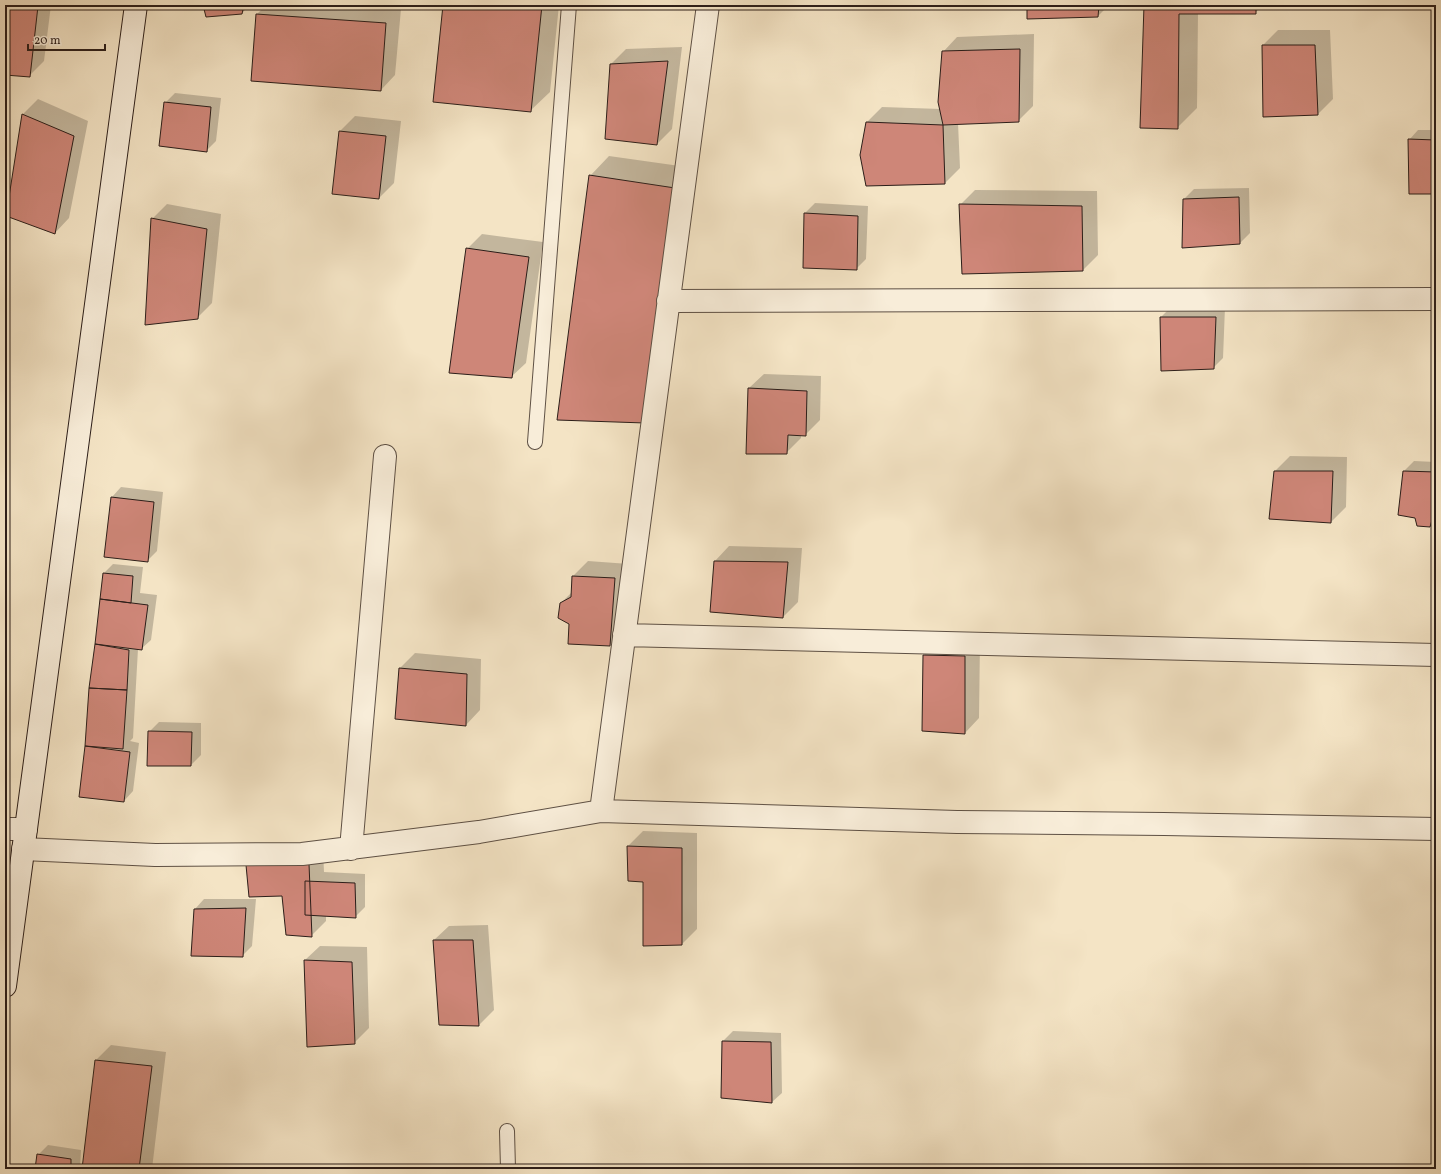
<svg xmlns="http://www.w3.org/2000/svg" width="1441" height="1174" font-family="Vollkorn,serif">
<style>
.shadow{fill:#0003}
.building{fill:#ce8678;stroke:#2c1e19}
.lines{fill:none;stroke-linecap:round;stroke-linejoin:round}
.lane-casing{stroke:#5e5044;stroke-width:16}
.street-casing{stroke:#5e5044;stroke-width:24}
.secondary-casing{stroke:#2c1e19;stroke-width:24}
.lane{stroke:#f8edd9;stroke-width:14}
.street{stroke:#f8edd9;stroke-width:22}
.secondary{stroke:#f8edd9;stroke-width:22}
</style>
<rect width="100%" height="100%" fill="#f4e4c5"/>
<filter id="stains"><feTurbulence type="fractalNoise" baseFrequency=".005" numOctaves="4"/><feColorMatrix values="0 0 0 0 .2 0 0 0 0 .09 0 0 0 0 .02 0 0 0 .5 -.17"/></filter>
<radialGradient id="worn" r=".72"><stop offset=".6" stop-color="#630" stop-opacity="0"/><stop offset="1" stop-color="#630" stop-opacity=".3"/></radialGradient>
<!-- shadow -->
<path class="shadow" d="M5 5H51L44 61 29 76 5 74Z
M204 5H250L242 13Z
M266 5H349L401 9 395 75 381 90 257 14Z
M444 5H559L550 92 530 111Z
M1028 5H1109L1098 16Z
M1145 5H1263L1255 13H1198L1197 108 1177 128Z
M1278 30H1330L1333 99 1318 114 1264 116 1263 45Z
M1034 34 1033 106 1018 121 958 123 960 168 945 183 867 122 882 107 941 109 943 52 957 37Z
M682 47 672 129 657 144 611 64 626 49Z
M175 93 221 98 216 141 206 151 165 103Z
M38 99 88 121 69 218 55 233 7 216 23 114Z
M355 116 401 121 394 183 379 198 340 131Z
M1418 130H1436V193L1409 140Z
M609 156 694 168 664 402 590 176Z
M1249 188 1250 233 1240 243 1184 199 1194 189Z
M975 190 1097 191 1098 255 1083 270 963 273 960 205Z
M815 203 868 206 866 259 856 269 805 213Z
M167 204 221 214 212 303 197 318 152 219Z
M482 234 543 242 526 363 511 377 467 249Z
M1171 307H1225L1223 358 1213 368 1161 317Z
M764 374 821 376 820 420 805 435H801V438L786 453 749 388Z
M1290 456 1347 457 1346 507 1331 522 1270 518 1275 471Z
M1414 461 1436 462V520L1430 526 1404 471Z
M121 487 163 492 157 551 147 561 112 497Z
M729 546 802 548 798 602 783 617 711 612 715 561Z
M588 561 629 564 625 630 610 645 561 603 572 592 573 576Z
M113 564 143 567 140 593 157 595 151 640 141 649H138L133 738 130 741 139 743 133 791 124 801 86 747 90 688 104 573Z
M939 640 980 641 979 718 965 733 924 655Z
M415 653 481 659 480 710 466 725 400 668Z
M159 722 201 723V755L191 765 149 732Z
M643 831 697 833V929L682 944 644 945V881L628 846Z
M323 849 324 872 365 874V907L355 917 326 915V921L311 936 283 895 250 896Z
M204 899H256L252 946 242 956 192 955 195 909Z
M488 925 494 1010 479 1025 434 940 449 926Z
M320 946 367 947 369 1028 354 1043 305 960Z
M733 1031 781 1033 782 1093 772 1102 723 1041Z
M111 1045 166 1052 152 1169H83L96 1060Z
M48 1145 81 1150 80 1169H36L38 1155Z"/>
<!-- building -->
<path class="building" d="M203 5H244L242 14 206 17Z
M443 5H542L531 112 433 102Z
M1027 5H1099L1098 17 1027 19Z
M1144 5H1256V14H1179L1178 129 1140 128Z
M38 6 30 77 5 75V9Z
M256 14 386 23 381 91 251 81Z
M1262 45H1315L1318 115 1263 117Z
M1020 49 1019 122 943 125 938 102 942 51Z
M668 61 657 145 605 139 610 64Z
M164 102 211 107 207 152 159 146Z
M22 114 74 136 55 234 6 216Z
M866 122 943 125 945 184 866 186 860 155Z
M339 131 386 136 379 199 332 194Z
M1408 139 1436 140V194H1409Z
M589 175 675 188 645 423 557 420Z
M1239 197 1240 244 1182 248 1183 199Z
M959 204 1082 206 1083 271 962 274Z
M804 213 858 216 857 270 803 268Z
M151 218 207 229 198 319 145 325Z
M466 248 529 257 512 378 449 373Z
M1160 317H1216L1214 369 1161 371Z
M748 388 807 391 806 436 788 435 787 454H746Z
M1274 471H1333L1331 523 1269 519Z
M1403 471 1436 472V520H1432L1430 527 1417 526 1415 518 1398 515Z
M111 497 154 502 148 562 104 557Z
M714 561 788 562 783 618 710 612Z
M103 573 133 576 131 603 100 599Z
M572 576 615 578 610 646 568 644 569 624 558 618 560 603 571 597Z
M100 599 148 605 142 650 95 644Z
M95 644 129 650 127 690 89 688Z
M923 655 965 656V734L922 731Z
M399 668 467 674 466 726 395 719Z
M89 688 127 690 123 749 85 746Z
M148 731 192 732 191 766H147Z
M85 746 130 752 124 802 79 797Z
M627 846 682 848V945L643 946V882L628 881Z
M309 864 312 937 286 935 282 896 249 897 246 865Z
M305 881 355 883 356 918 305 915Z
M246 908 243 957 191 956 194 909Z
M433 940H473L479 1026 439 1025Z
M304 960 352 962 355 1044 307 1047Z
M722 1041 771 1042 772 1103 721 1098Z
M95 1060 152 1066 139 1169H82Z
M37 1154 71 1159V1169H35Z"/>
<g class="lines">
<defs>
<path id="lane" d="M535 442 569 5
M507 1131 508 1169"/>
<path id="street" d="M668 301 1436 299
M624 635 1436 655
M601 811 708 5
M5 829H26
M23 849 155 855 302 854 479 832 601 811 957 822 1164 824 1436 829
M351 849 385 456"/>
<path id="secondary" d="M5 986 136 5"/>
</defs>
<!-- lane casing -->
<use href="#lane" class="lane-casing"/>
<!-- street casing -->
<use href="#street" class="street-casing"/>
<!-- secondary casing -->
<use href="#secondary" class="secondary-casing"/>
<!-- lane -->
<use href="#lane" class="lane"/>
<!-- street -->
<use href="#street" class="street"/>
<!-- secondary -->
<use href="#secondary" class="secondary"/>
</g>
<!-- margin -->
<rect width="1441" height="1174" fill="none" stroke="#f4e4c5" stroke-width="20"/>
<rect x="6" y="6" width="1429" height="1162" fill="none" stroke="#2c1e19" stroke-width="2"/>
<rect x="10" y="10" width="1421" height="1154" fill="none" stroke="#2c1e19"/>
<!-- scale -->
<path d="M28 44v6h77v-6" fill="none" stroke="#2c1e19" stroke-width="2"/>
<text x="34" y="44" font-size="12" fill="#2c1e19" stroke="#f8edd9" stroke-width="3" paint-order="stroke">20 m</text>
<rect width="100%" height="100%" filter="url(#stains)"/>
<rect width="100%" height="100%" fill="url(#worn)"/>
</svg>
